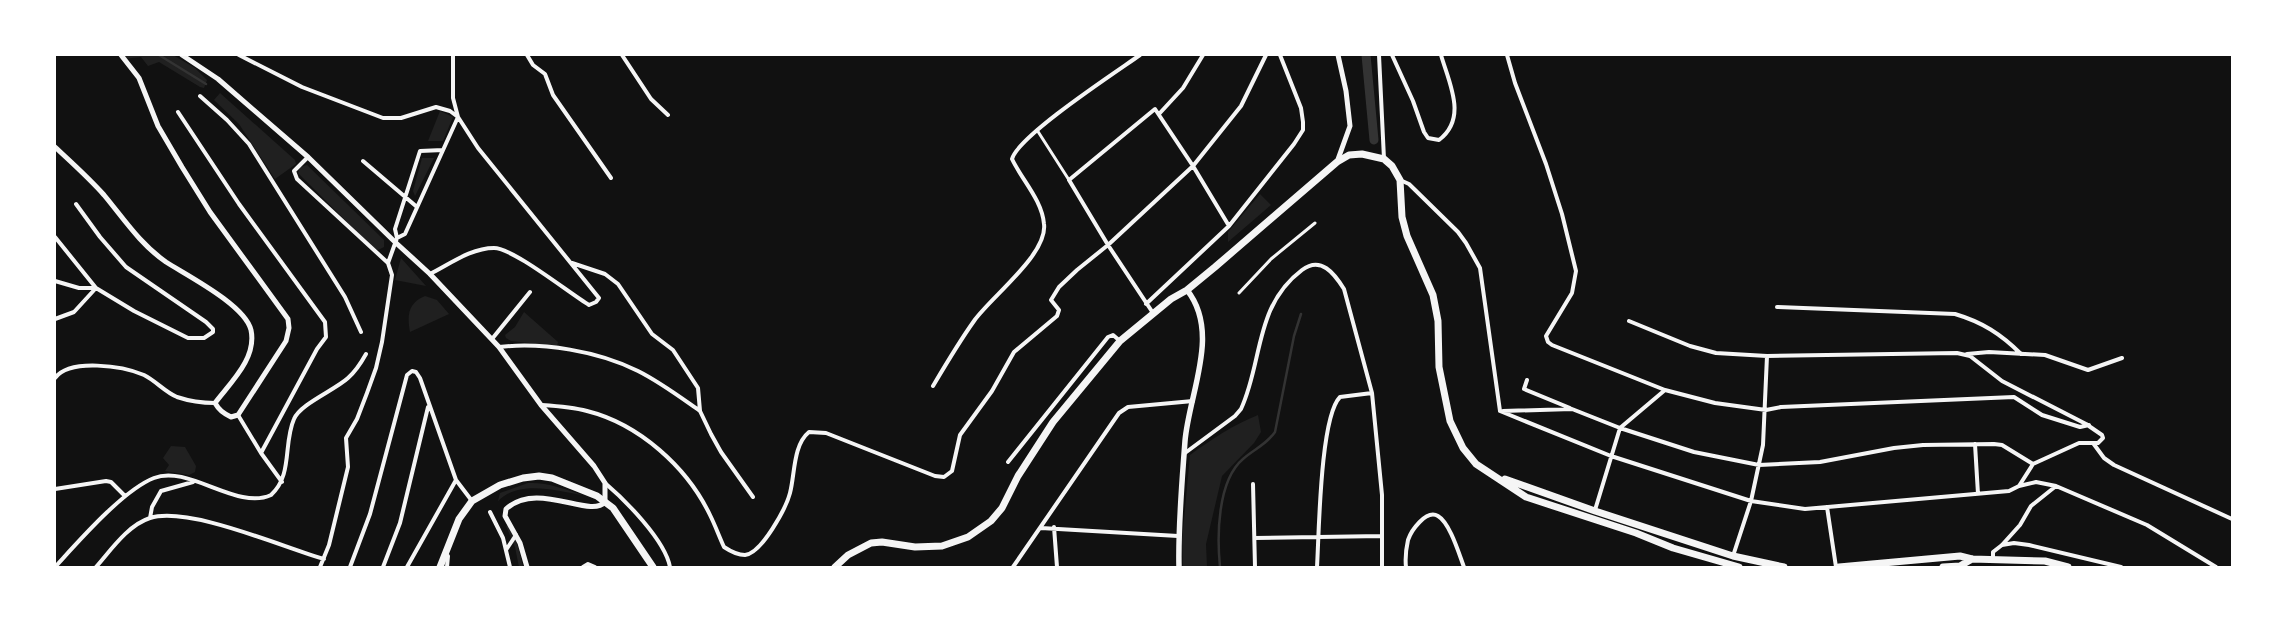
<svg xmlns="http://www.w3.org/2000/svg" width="2287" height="622" font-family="Roboto,sans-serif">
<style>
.green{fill:#202020}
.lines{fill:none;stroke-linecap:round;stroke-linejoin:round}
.stream{stroke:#333;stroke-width:2.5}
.canal{stroke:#333;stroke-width:9}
.pedestrian{stroke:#f5f5f5;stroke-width:3}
.minor{stroke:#f5f5f5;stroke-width:4}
.tertiary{stroke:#f5f5f5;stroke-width:5}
.secondary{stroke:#f5f5f5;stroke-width:5.5}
.trunk{stroke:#f5f5f5;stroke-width:7}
</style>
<rect width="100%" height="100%" fill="#111"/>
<!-- green -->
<path class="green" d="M120 55H173L195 68 207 80 204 88 200 87 159 62 148 66 141 57 123 59Z
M220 93 295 160 296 164 275 179 239 124 214 100Z
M440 111 453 117 443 141H428Z
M422 158H434L415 196 413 191Z
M307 165 384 240V247L378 250 372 247 298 173 300 167Z
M1260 194 1271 205 1228 242V232Z
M401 258 426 286 395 280Z
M425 296 437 300 449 314 410 332C407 315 408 303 425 296Z
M524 312 558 342 557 346 511 341 506 338 505 335 515 327Z
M1258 415 1261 432 1254 443 1222 476 1206 544 1207 567H1183L1182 541 1190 455C1212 439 1233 425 1258 415Z
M171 446 185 447 196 466 195 472 189 475 165 471 169 465 163 458Z
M528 483C547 482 564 489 583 495 556 491 520 479 498 501L500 493Z
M509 524 518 547 523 567H519L515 547 506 526Z"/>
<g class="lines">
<!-- stream -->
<path class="stream" d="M159 55 206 84
M1220 567C1217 537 1217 481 1243 459 1254 449 1266 445 1275 432L1294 336 1301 314"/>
<!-- canal -->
<path class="canal" d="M1366 55 1374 140"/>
<!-- pedestrian -->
<path class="pedestrian" d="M1037 130 1069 180
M1239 293 1271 259 1315 223"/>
<!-- minor -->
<path class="minor" d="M239 55 302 87 383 118H401L436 107 450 111 458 117 478 148 599 298 596 302 589 305C569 293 513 248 494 248 471 248 450 264 430 274
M527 55 533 65 545 74 553 95 611 178
M622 55 651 99 668 115
M1379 55 1384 159
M1392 55 1413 101 1424 132 1428 138 1439 140C1468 118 1449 83 1441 55
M1507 55 1515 83 1546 164 1562 214 1576 271 1572 293 1546 336 1548 342 1552 345 1665 390 1715 403 1766 410 1781 407 2014 397 2042 415 2080 427 2089 425
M200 96 227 120 249 144 345 297 361 332
M178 112 239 204 325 322 326 337 317 349 261 453
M1159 114 1183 88 1203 55
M308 157 294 171 297 179 388 263
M363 161 417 207
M1400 180 1409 184 1458 232 1466 243 1480 268 1500 411
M55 237 96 288 134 311 188 338H204L213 332V329L206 322 126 267 100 237 76 204
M397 238 405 234 458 117 453 98V55
M572 263 605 274 618 284 652 334 673 350 698 388 700 411 711 434 721 452 753 497
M55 281 79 288H96
M1146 304 1229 226 1294 144 1303 130V122L1301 108 1280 55
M1777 307 1955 314C1982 322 2001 334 2021 354
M1153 313 1108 245 1069 180 1155 109 1193 166 1229 226
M55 319 74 312 96 288
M1629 321 1690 346 1716 353 1767 356 1957 353 1970 356 2002 381 2086 424 2102 435 2103 438 2098 443H2079L2033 464 2019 486
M492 339 530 292
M499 347C543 342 598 351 638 371 660 382 680 397 700 411
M1967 354 1989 352 2045 355 2088 370 2122 358
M55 378C70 358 123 366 144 375 156 381 165 392 177 397 189 401 202 403 215 403
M1527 380 1524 389 1570 408
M933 386C946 364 959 342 974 321 991 297 1048 254 1044 224 1042 200 1022 180 1012 159 1018 136 1116 72 1140 55
M541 405C556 406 572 407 587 411 639 424 687 467 710 515 715 525 719 536 724 547 730 551 738 555 745 555 762 553 786 508 790 493 795 474 793 445 809 432L826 433 935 476 944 477 952 471 960 435 992 391 1014 352 1057 316 1059 310 1051 300 1059 287 1077 270 1108 245 1193 166 1241 106 1266 55
M1500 411 1611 456 1751 501 1805 509 2009 491 2019 486 2036 482 2056 486 2147 525 2216 567
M1503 411 1572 409 1620 428 1694 452 1759 465 1820 462 1894 448 1923 445 1994 444 2002 445 2033 464
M238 415 261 453 282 482
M2093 443 2104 458 2114 465 2232 519
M1975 444 1978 494
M1185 453 1235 416 1241 409C1263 362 1254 306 1302 270 1321 256 1334 273 1344 289L1372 393 1382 495V567
M1008 462 1108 337 1113 335 1120 341
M605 483C625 500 665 540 670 567
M1253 484 1255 567
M55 489 106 481 111 482 125 496
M1827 507 1836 567
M1595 510 1620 428 1665 390
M490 512 503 538 510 567
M150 518 152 507 161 491 193 482
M1054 527 1057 567
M1041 528 1178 536
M1255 538 1382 536
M2002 545 2014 543 2029 545 2121 567
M506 550 516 535
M444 555 448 556 447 567
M1733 556 1751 501 1763 445 1767 356
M1993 559V552L2002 545 2020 525 2031 506 2056 486
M55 567C78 542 123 490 154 478 188 464 237 511 271 495 293 475 283 444 294 419 300 404 335 390 348 378 356 371 361 363 366 354
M96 567C111 550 128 525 150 518 189 506 282 547 324 559
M320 567 329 545 348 467 346 438 357 419 367 393 376 368 382 342 392 275 388 263 397 238 395 229 420 151 443 150
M350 567 370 514 407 375 412 371 416 372 420 378 456 480 472 501
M383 567 400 523 428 407
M407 567 456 480
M583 567 588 564 595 567
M1013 567 1119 413 1128 407 1193 401
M1317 567C1319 535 1320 417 1340 397L1372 393
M1406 567C1405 558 1406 549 1408 540 1411 531 1426 509 1438 516 1450 523 1459 554 1464 567"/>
<!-- tertiary -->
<path class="tertiary" d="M182 55 218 79 308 157 395 242 430 274 499 347 541 405 594 466 605 483V502C590 519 537 480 506 509L505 516 520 543 527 567
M55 147C72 163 89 178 104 195 124 219 140 244 166 262 188 276 245 305 251 330 257 358 231 382 215 403 219 410 223 413 231 417L238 415 286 341 289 328 288 319 210 212 182 167 158 126 139 78 121 55
M1337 162 1350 126 1346 91 1338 55"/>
<!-- secondary -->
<path class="secondary" d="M1179 567C1178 525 1182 483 1185 441 1189 393 1221 333 1187 290"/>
<!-- trunk -->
<path class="trunk" d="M1505 479 1595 511 1733 556 1784 567
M440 567 459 519 472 501 500 485 523 478 539 476 552 478 597 496 613 508 653 567
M835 567 848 555 871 543 882 542 915 547 942 546 968 537 991 521 1002 508 1018 476 1053 422 1120 341 1171 299 1187 290 1215 267 1337 162 1349 155 1362 154 1384 159 1392 166 1400 180 1402 217 1407 236 1433 295 1438 321 1439 367 1450 421 1463 448 1476 464 1526 497 1636 533 1673 548 1739 567
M1839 567 1960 556 1972 559 2045 561 2068 567
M1943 567 1960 566 1972 559"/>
</g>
<!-- border -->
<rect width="2287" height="622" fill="none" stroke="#ffffff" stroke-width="112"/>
</svg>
